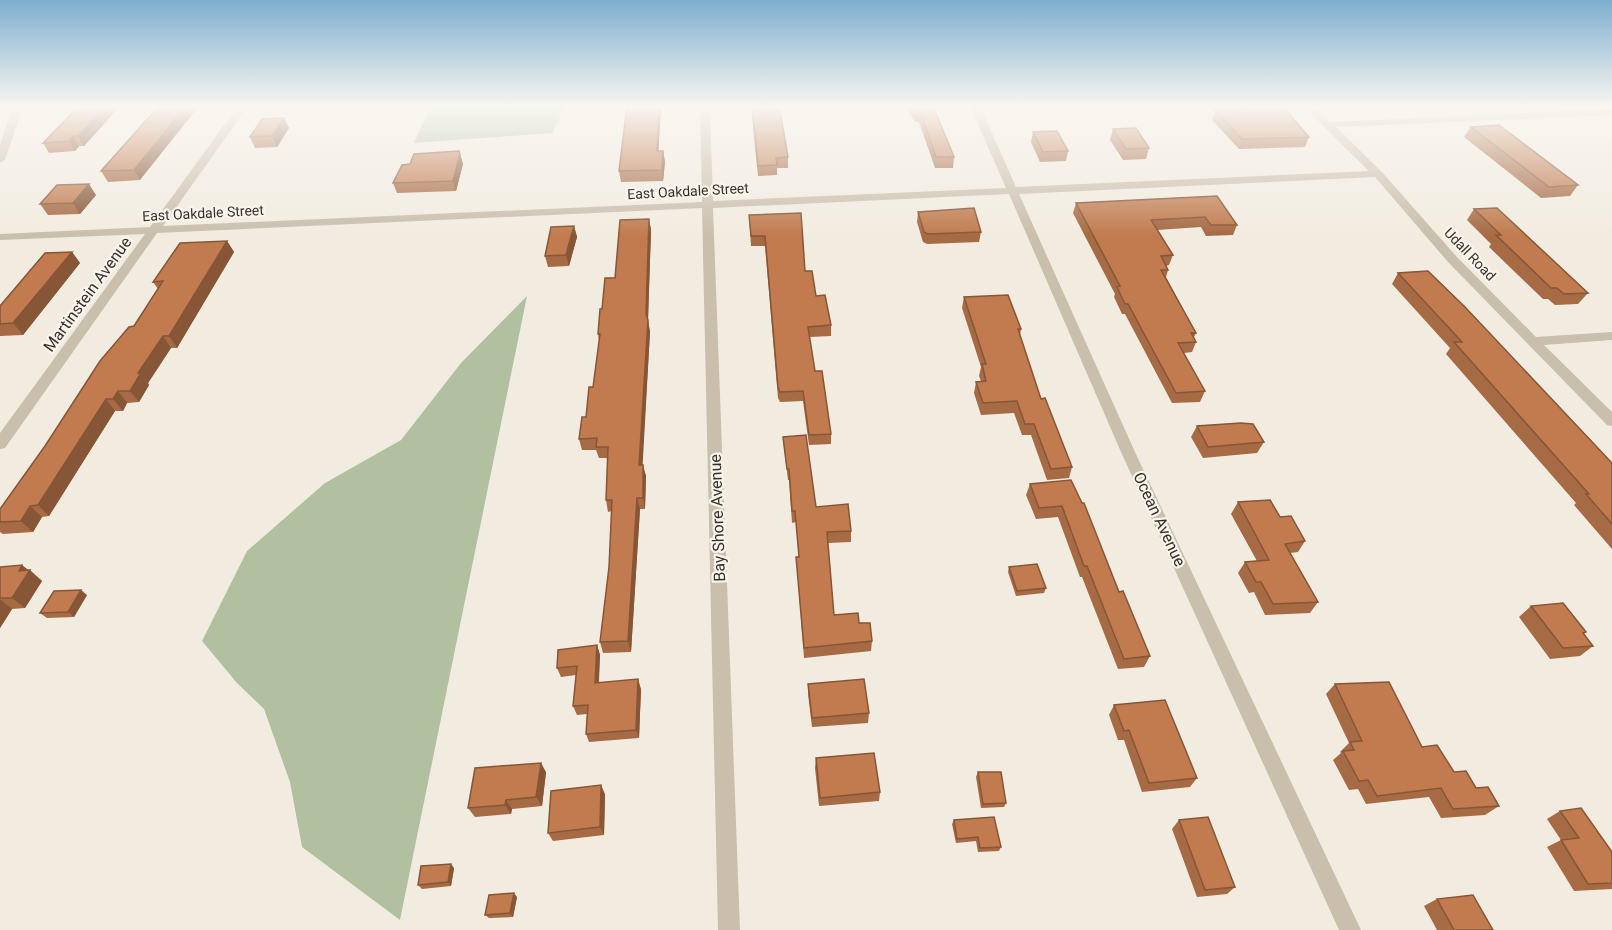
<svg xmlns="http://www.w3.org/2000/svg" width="1612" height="930" font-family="Roboto,sans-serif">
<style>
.green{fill:#b1c1a0}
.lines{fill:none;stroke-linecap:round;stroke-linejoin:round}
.minor{fill:#cabeac;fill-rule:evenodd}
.wall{fill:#a66a44}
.shaded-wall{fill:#875637}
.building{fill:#c17b4f;stroke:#875637;stroke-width:1.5}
.labels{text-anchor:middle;stroke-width:4.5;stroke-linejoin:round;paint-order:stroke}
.far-street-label{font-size:14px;fill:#38312a;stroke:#faf5ec}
.street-label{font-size:16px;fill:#38312a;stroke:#faf5ec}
</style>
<rect width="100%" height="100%" fill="#f2ece0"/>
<!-- green -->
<path class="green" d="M431 106H565L552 133 414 143Z
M527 296 400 920 302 847 290 782 264 709 237 683 202 641 247 551 325 483 401 440 461 363Z"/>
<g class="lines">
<!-- minor -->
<path class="minor" d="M13 106H23L5 160 0 163V145Z
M238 106H248L163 226 702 202 700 106H710L713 201 1006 188 970 106H980L1016 187 1369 171 1303 106H1313L1330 122 1612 109V115L1336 127 1382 172 1456 256 1536 337 1612 332V340L1544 345 1612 412V426L1607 425 1448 262 1375 177 1019 194 1135 452 1361 930H1339L1121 452 1009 194 713 208 740 930H718L702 208 157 233 5 448 0 449V433L145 234 0 240V234L150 227Z"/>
</g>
<!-- wall -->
<path class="wall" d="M120 106 84 146H79L75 151 49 153 43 143Z
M159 106 140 180 108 182 101 171Z
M661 106 658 151H663L665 162 663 181 621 182 619 171Z
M751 106H779L788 157V168H777V175L758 176Z
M905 106H933L954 157 953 168H935L919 122H915Z
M1236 106H1285L1287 108V110L1309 137 1305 147 1239 149 1212 120 1215 110 1238 109Z
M284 118 289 128 277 147 255 148 250 137Z
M1471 127 1578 185 1570 196 1541 198 1464 137Z
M1113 129 1149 148 1146 159 1123 160 1110 140Z
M1033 132 1068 151 1066 161 1040 162 1031 142Z
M459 151 463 164 456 191 397 193 393 183 410 164Z
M96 195 80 214 48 215 40 204Z
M1217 196 1237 225 1233 235 1206 236 1201 227 1157 230 1173 255 1169 265 1166 266 1168 270 1166 277 1196 333 1194 337 1196 342 1192 352 1184 353 1205 391 1200 402 1172 403 1125 314H1122L1114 297 1115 294 1073 213 1076 203Z
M1474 209 1588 293 1578 304 1555 305 1548 299H1543L1489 247 1491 244 1467 220Z
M918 212 981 232 979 242 927 244 923 242 917 222Z
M749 215 805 271 816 296 831 325V336L809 337 815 371 831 434V444L809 445 803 401 780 402 778 398 765 246H751Z
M649 219 651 230 648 320 650 332 642 465 646 476 645 509H640L631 652 603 653 600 642 609 567 612 511 608 512 606 500 608 458H599L596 450H582L579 439 586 417 593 387 599 341 598 334 602 309 615 278Z
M574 226 577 237 569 266 548 267 545 256Z
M227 241 234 252 177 348H171L148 383 149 385 139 402 127 403 123 411H115L49 516 42 517 33 532 3 534 0 532V509L134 326 158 289 153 282Z
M72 252 80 263 23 335 0 336V306Z
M1398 273 1612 463V549L1574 505 1576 503 1446 354 1450 348 1392 284Z
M964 297 1021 329 1020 335 1041 399 1072 467 1069 478 1047 480 1031 435H1022L1014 413 981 415 974 393 976 382 981 381 979 376 981 367 962 308Z
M1197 426 1264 442 1257 453 1203 458 1191 437Z
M783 437 816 507 851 531V542L828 543 834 615 859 623 872 641 871 651 804 658 797 568 796 557H799L796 522 792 523 789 480H788L784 448Z
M1071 480 1119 592 1150 656 1144 667 1118 669 1082 577H1080L1058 517 1036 519 1026 495 1030 484Z
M1238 502 1280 517 1305 541 1298 552 1290 553 1318 602 1310 613 1265 615 1254 592 1249 593 1238 573 1245 562 1257 561 1231 514Z
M22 565 42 581 25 608 12 609 0 628V567Z
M1009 567 1046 588 1044 593 1016 596 1008 572Z
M87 595 74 617 47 618 40 613Z
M1531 606 1586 632 1584 634 1593 646 1580 656 1550 659 1519 617Z
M597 645 600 655 599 683 641 689 639 738 589 742 586 734 587 714 577 715 573 706 576 675 561 677 557 668Z
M808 684 869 713 868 723 812 727 808 694Z
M1335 684 1422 747 1499 806 1485 815 1441 818 1429 797 1366 804 1358 789 1349 790 1333 760 1341 753 1340 752 1349 743 1326 694Z
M1114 705 1197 778 1190 787 1142 792 1124 740H1118L1109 715Z
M816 758 880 792 879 801 819 806 815 768Z
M546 772 542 806 512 809 511 814 475 817 468 808Z
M978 772 1006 803 1004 807 981 808 976 777Z
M605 794 604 835 553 841 548 833Z
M1560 811 1612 852V889L1574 891 1547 847 1561 840 1547 819Z
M954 820 1001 847 999 851 978 852 976 841 956 843 952 824Z
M1179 820 1235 887 1227 894 1197 897 1172 829Z
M454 868 451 886 422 889 418 885Z
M517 897 513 917 489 918 485 915Z
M1437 899 1493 930H1437L1424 906Z"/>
<!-- shaded-wall -->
<path class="shaded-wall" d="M106 106H120L84 146 78 136Z
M186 106H199L140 180 134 170Z
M659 106H661L658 162 657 151Z
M284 118 289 128 277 147 272 136Z
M73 136 79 146 75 151 69 141Z
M663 151 665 162 663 181 662 170Z
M460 154 463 164 456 191 453 181Z
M89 184 96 195 80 214 73 203Z
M649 219 651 230 648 320 650 332 642 476 639 465Z
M574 226 577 237 569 266 566 255Z
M227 241 234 252 177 348 169 336Z
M72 252 80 263 23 335 13 323Z
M163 336 171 348 148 383 149 385 139 402 130 391 138 373Z
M118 391 127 403 123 411 113 399Z
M106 399 115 411 49 516 38 505Z
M643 465 646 476 645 509 643 498Z
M637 498 640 509 631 652 628 641Z
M30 506 42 517 33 532 21 521Z
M22 565 29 571 30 570 42 581 25 608 12 598 19 571Z
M81 590 87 595 74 617 68 612Z
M0 599 12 609 0 628Z
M597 645 600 655 598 692 595 683Z
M638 679 641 689 639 738 636 730Z
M541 763 546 772 542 806 536 797Z
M601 785 605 794 604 835 600 827Z
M506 800 512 809 511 814 505 805Z
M451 864 454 868 451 886 448 882Z
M514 893 517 897 513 917 510 913Z"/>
<!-- building -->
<path class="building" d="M79 106H106L78 136H73L69 141 43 143Z
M159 106H186L134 170 101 171Z
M627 106H659L657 151H663L662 170 619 171Z
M752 106H779L788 157 776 158 777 165 758 166Z
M912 106H933L954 157H936L920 111H916Z
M1248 106H1285L1287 108 1285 109 1309 137 1242 139 1215 110 1250 108Z
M284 118 272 136 250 137 262 119Z
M1499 125 1578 185 1549 187 1471 127Z
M1136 128 1149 148 1126 149 1113 129Z
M1057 131 1068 151 1043 152 1033 132Z
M459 151 460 154 453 181 393 183 402 165 410 164 414 154Z
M89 184 73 203 40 204 57 185Z
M1217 196 1237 225H1211L1205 217 1151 220 1173 255 1161 256 1168 270H1161L1196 333H1191L1196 342 1178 343 1205 391 1176 393 1128 304H1125L1117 287 1120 286 1076 203Z
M974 208 981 232 928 234 924 232 918 212Z
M1497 208 1588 293 1564 294 1557 288H1551L1496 235H1501L1474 209Z
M801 213 805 271H812L816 296 825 295 831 325 808 327 815 371H822L831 434 809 435 803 391 780 392 778 387 765 236H751L749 215Z
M649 219 646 314 648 320 639 465H643V498H637L628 641 600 642 609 567 612 500H606L608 447H596L597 438 579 439 582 417H586L589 387H593L600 334H598L600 309H602L605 278H615L620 220Z
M574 226 566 255 545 256 551 227Z
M227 241 169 336H163L138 373H141L130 391H118L113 399H106L38 505 30 506 21 521 0 522V509L45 446 100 361 129 327 134 326 163 281 153 282 180 243Z
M72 252 13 323 0 324V306L45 253Z
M1428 271 1465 307 1612 463V524L1586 494H1589L1454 342H1462L1398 273Z
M1008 295 1021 329H1018L1041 399 1045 398 1072 467 1051 469 1034 424H1025L1017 401 983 403 976 382 986 381 982 364H986L964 297Z
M1241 423 1253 424 1264 442 1208 447 1197 426Z
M806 435 816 507 848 504 851 531 827 532 834 615 858 613 859 623H870L872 641 804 648 796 557H799L795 511H792L789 469H787L783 437Z
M1071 480 1082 503H1084L1119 592 1123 591 1150 656 1124 659 1087 566H1084L1062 506 1039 508 1030 484Z
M1270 500 1280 517 1291 516 1305 541 1285 544 1318 602 1273 604 1261 582H1256L1245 562 1269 560 1238 502Z
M1037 564 1046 588 1017 591 1009 567Z
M22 565 19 571 30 570 12 598H0V567Z
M81 590 68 612 40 613 54 591Z
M1563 603 1586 632 1583 633 1593 646 1563 648 1531 606Z
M597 645 595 683 638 679 636 730 586 734 588 705 573 706 577 666 557 668 558 650Z
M864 679 869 713 812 718 808 684Z
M1389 682 1422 747 1437 745 1454 772 1466 771 1476 788 1488 787 1499 806 1453 809 1441 788 1377 796 1368 780 1359 781 1343 751 1354 750 1350 742 1362 741 1335 684Z
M1165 700 1197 778 1149 783 1129 730 1124 731 1114 705Z
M874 753 880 792 820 798 816 758Z
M541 763 536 797 506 800 505 805 468 808 475 768Z
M978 772H1001L1006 803 983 804Z
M601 785 600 827 548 833 551 791Z
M1581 808 1612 852V883L1588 884 1561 840 1579 838 1560 811Z
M994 817 1001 847 980 848 978 837 957 839 954 820Z
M1208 817 1235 887 1205 890 1179 820Z
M451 864 448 882 418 885 421 866Z
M514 893 510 913 485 915 489 895Z
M1473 895 1493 930H1454L1437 899Z"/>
<!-- sky -->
<linearGradient id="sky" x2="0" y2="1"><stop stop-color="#7eaed1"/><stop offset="0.45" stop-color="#f9f6f1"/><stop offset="1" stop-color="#f9f6f1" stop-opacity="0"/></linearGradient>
<rect width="1612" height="236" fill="url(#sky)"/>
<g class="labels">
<!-- far-street labels -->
<g class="far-street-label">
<text transform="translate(688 191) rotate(-3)" y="5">East Oakdale Street</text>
<text transform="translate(203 213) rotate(-3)" y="5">East Oakdale Street</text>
<text transform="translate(1470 254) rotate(46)" y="5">Udall Road</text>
</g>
<!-- street labels -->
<g class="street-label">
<text transform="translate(87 294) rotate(-54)" y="6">Martinstein Avenue</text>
<text transform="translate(717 518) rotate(-92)" y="6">Bay Shore Avenue</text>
<text transform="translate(1160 519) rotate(65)" y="6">Ocean Avenue</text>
</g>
</g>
</svg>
